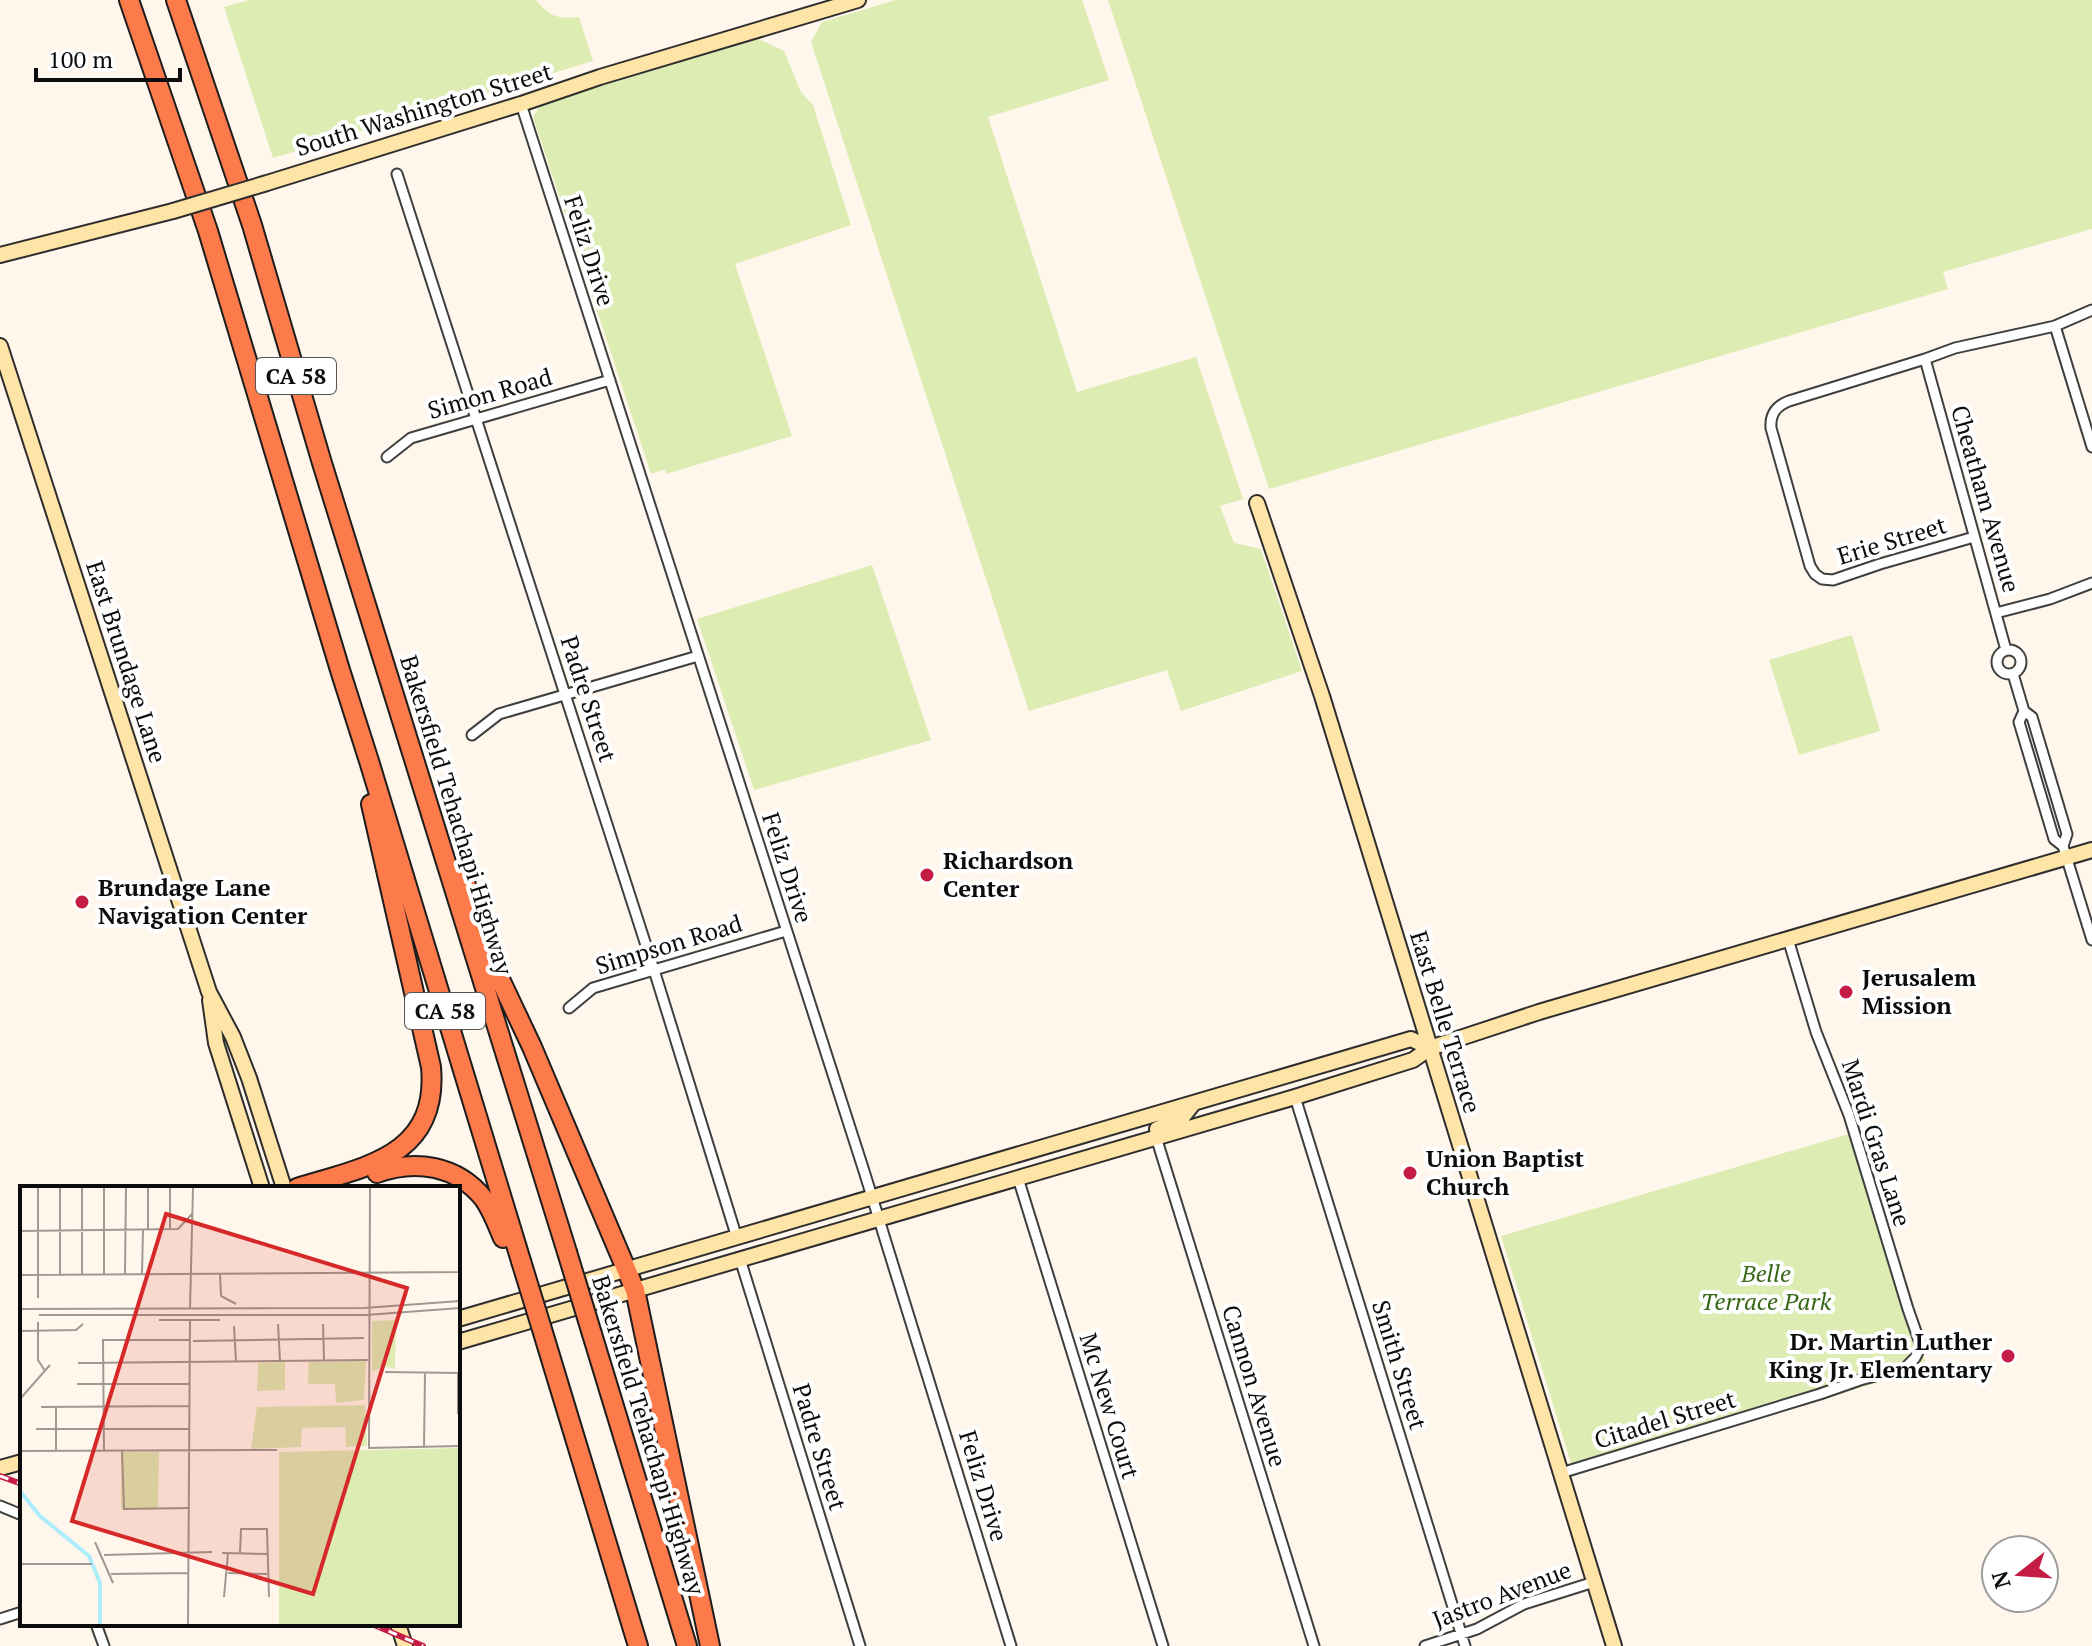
<svg xmlns="http://www.w3.org/2000/svg" width="2092" height="1646" font-family="'PT Serif',serif">
<style>
.green{fill:#dcecb3}
.lines{fill:none;stroke-linecap:round;stroke-linejoin:round}
.street-casing{stroke:#3f3f3f;stroke-width:13}
.secondary-casing{stroke:#2e2e2e;stroke-width:18}
.highway-casing{stroke:#1d1d1d;stroke-width:22}
.street{stroke:#fff;stroke-width:9}
.secondary{stroke:#ffe4a7;stroke-width:14}
.highway{stroke:#fd7a4b;stroke-width:18}
.rail-casing{stroke:#c41c45;stroke-width:6}
.rail{stroke:#fff;stroke-width:3;stroke-dasharray:9;stroke-linecap:butt}
.secondary-bridge-casing{stroke:#2e2e2e;stroke-width:18;stroke-linecap:butt}
.highway-bridge-casing{stroke:#1d1d1d;stroke-width:22;stroke-linecap:butt}
.secondary-bridge{stroke:#ffe4a7;stroke-width:14}
.highway-bridge{stroke:#fd7a4b;stroke-width:18}
.poi-dot{fill:#c41c45;stroke:#fff;stroke-width:3}
.labels{text-anchor:middle;stroke-width:8;stroke-linejoin:round;paint-order:stroke}
.shield{fill:#fff;stroke:#555;stroke-width:2}
.shield-label{font-size:22px;font-weight:bold;fill:#0c0c0c}
.street-label{font-size:24px;fill:#0c0c0c;stroke:#fff}
.poi-label{font-size:24px;font-weight:bold;fill:#0c0c0c;stroke:#fff;text-anchor:start}
.park-label{font-size:24px;font-style:italic;fill:#396819;stroke:#fff}
.inset-river{fill:none;stroke:#adecfa;stroke-width:4}
.inset-road{fill:none;stroke:#9e9992;stroke-width:2}
.view{fill:#d62828;fill-opacity:0.15;stroke:#d62828;stroke-width:4}
.inset-edge{fill:none;stroke:#0c0c0c;stroke-width:4}
</style>
<rect width="100%" height="100%" fill="#fff7ec"/>
<!-- green -->
<path class="green" d="M249 0H536C550 17 558 19 579 17L593 61 273 158 224 7Z
M896 0H1082L1109 80 988 117 1077 392 1196 357 1243 499 1220 506 1234 543 1261 549 1302 671 1181 711 1167 670 1029 711 811 42 822 22Z
M1108 0H2092V229L1943 272 1948 289 1269 489Z
M759 39 784 51 801 92 813 105 851 225 735 264 792 436 666 474 665 469 651 474 533 117 541 104Z
M872 565 931 740 754 790 697 619Z
M1852 635 1880 731 1799 755 1769 660Z
M1856 1132 1927 1367 1815 1402 1574 1473 1501 1236Z"/>
<g class="lines">
<defs>
<path id="street" d="M521 104 864 1171 1011 1646
M397 174 654 970 737 1238
M2055 326 2092 447
M1925 359 2006 650
M387 457 411 438 610 380
M1974 537 1880 564 1833 580 1822 579 1815 574 1810 566 1771 428C1770 414 1776 406 1789 401L1925 359 1955 348 2055 326 2092 310
M1996 613 2050 599 2092 583
M1997 662a12 12 0 1 1 24 0a12 12 0 1 1-24 0Z
M2013 674 2024 711 2032 717 2067 834 2063 846
M2024 711 2019 722 2054 839 2063 846 2092 940
M472 735 499 714 698 656
M569 1008 593 988 786 931
M1295 1097 1465 1646
M1156 1137 1314 1646
M1018 1178 1163 1646
M740 1259 860 1646
M1561 1473 1820 1394 1860 1380 1905 1368 1915 1358 1921 1346 1908 1309 1849 1115 1816 1032 1788 939
M0 1506 22 1515
M0 1619 22 1612
M96 1624 104 1646
M1425 1646 1477 1629 1524 1604 1594 1582"/>
<path id="secondary" d="M267 183 521 104 600 77 858 0
M0 255 173 211
M0 346 209 992 233 1037 249 1078 284 1188
M1257 503 1322 696 1614 1646
M210 1000 216 1043 262 1188
M1157 1129 1182 1118 1193 1104
M458 1319 1411 1039 1430 1048
M458 1342 1295 1097 1413 1060 1430 1048 1539 1012 2092 850
M0 1468 22 1462
M398 1624 405 1646"/>
<path id="highway" d="M129 0 208 231 340 670 369 761 521 1261
M176 0 252 225 322 463 567 1252
M464 879 481 933 498 975 532 1047 635 1290 710 1646
M377 1173C415 1159 457 1165 484 1199 492 1210 497 1224 503 1238
M297 1188C364 1167 439 1157 431 1067L371 804
M541 1326 638 1646
M592 1334 687 1646"/>
</defs>
<!-- street casing -->
<use href="#street" class="street-casing"/>
<!-- secondary casing -->
<use href="#secondary" class="secondary-casing"/>
<!-- highway casing -->
<use href="#highway" class="highway-casing"/>
<!-- street -->
<use href="#street" class="street"/>
<!-- secondary -->
<use href="#secondary" class="secondary"/>
<!-- highway -->
<use href="#highway" class="highway"/>
<defs>
<path id="rail" d="M0 1476 22 1484
M372 1624 423 1646"/>
</defs>
<!-- rail casing -->
<use href="#rail" class="rail-casing"/>
<!-- rail -->
<use href="#rail" class="rail"/>
<defs>
<path id="secondary-bridge" d="M173 211 267 183"/>
<path id="highway-bridge" d="M567 1252 592 1334
M521 1261 541 1326"/>
</defs>
<!-- secondary-bridge casing -->
<use href="#secondary-bridge" class="secondary-bridge-casing"/>
<!-- highway-bridge casing -->
<use href="#highway-bridge" class="highway-bridge-casing"/>
<!-- secondary-bridge -->
<use href="#secondary-bridge" class="secondary-bridge"/>
<!-- highway-bridge -->
<use href="#highway-bridge" class="highway-bridge"/>
</g>
<!-- markers -->
<g class="poi-dot">
<circle cx="927" cy="875" r="8"/>
<circle cx="82" cy="902" r="8"/>
<circle cx="1846" cy="992" r="8"/>
<circle cx="1410" cy="1173" r="8"/>
<circle cx="2008" cy="1356" r="8"/>
</g>
<g class="labels">
<!-- shield labels -->
<g class="shield">
<rect x="256" y="358" width="80" height="36" rx="6"/>
<rect x="405" y="993" width="80" height="36" rx="6"/>
</g>
<g class="shield-label">
<text x="296" y="384">CA 58</text>
<text x="445" y="1019">CA 58</text>
</g>
<!-- street labels -->
<g class="street-label">
<text transform="translate(424 110) rotate(-17)" y="8">South Washington Street</text>
<text transform="translate(589 251) rotate(72)" y="8">Feliz Drive</text>
<text transform="translate(490 394) rotate(-16)" y="8">Simon Road</text>
<text transform="translate(1985 499) rotate(74)" y="8">Cheatham Avenue</text>
<text transform="translate(1892 541) rotate(-17)" y="8">Erie Street</text>
<text transform="translate(126 662) rotate(72)" y="8">East Brundage Lane</text>
<text transform="translate(588 699) rotate(72)" y="8">Padre Street</text>
<text transform="translate(456 815) rotate(73)" y="8">Bakersfield Tehachapi Highway</text>
<text transform="translate(787 868) rotate(72)" y="8">Feliz Drive</text>
<text transform="translate(669 945) rotate(-17)" y="8">Simpson Road</text>
<text transform="translate(1445 1022) rotate(73)" y="8">East Belle Terrace</text>
<text transform="translate(1876 1143) rotate(72)" y="8">Mardi Gras Lane</text>
<text transform="translate(1399 1365) rotate(73)" y="8">Smith Street</text>
<text transform="translate(1254 1386) rotate(73)" y="8">Cannon Avenue</text>
<text transform="translate(1109 1406) rotate(73)" y="8">Mc New Court</text>
<text transform="translate(1665 1420) rotate(-17)" y="8">Citadel Street</text>
<text transform="translate(648 1435) rotate(73)" y="8">Bakersfield Tehachapi Highway</text>
<text transform="translate(819 1447) rotate(73)" y="8">Padre Street</text>
<text transform="translate(983 1486) rotate(73)" y="8">Feliz Drive</text>
<text transform="translate(1502 1595) rotate(-21)" y="8">Jastro Avenue</text>
</g>
<!-- poi labels -->
<g class="poi-label">
<text x="943" y="869">Richardson<tspan x="943" dy="28">Center</tspan></text>
<text x="98" y="896">Brundage Lane<tspan x="98" dy="28">Navigation Center</tspan></text>
<text x="1862" y="986">Jerusalem<tspan x="1862" dy="28">Mission</tspan></text>
<text x="1426" y="1167">Union Baptist<tspan x="1426" dy="28">Church</tspan></text>
<text x="1992" y="1350" text-anchor="end">Dr. Martin Luther<tspan x="1992" dy="28">King Jr. Elementary</tspan></text>
</g>
<!-- park labels -->
<g class="park-label">
<text x="1766" y="1282">Belle<tspan x="1766" dy="28">Terrace Park</tspan></text>
</g>
</g>
<!-- overview -->
<g transform="translate(20 1186)">
<rect width="440" height="440" fill="#fff7ec"/>
<path d="M376 134 375 183 364 180 352 186V135ZM346 175 344 214 316 217 315 198H288L289 176ZM265 176V204L237 205 238 177ZM345 219 347 260 326 261 325 241 282 242 281 261 231 263 237 221ZM440 262V439H259V266ZM101 266H139L138 323H101Z" fill="#dcecb3"/>
<path class="inset-river" d="M0 305 20 330 69 370 80 397V439"/>
<path class="inset-road" d="M350 1 349 262 440 260M439 1V86M150 43V1M128 44V1M0 45 158 43 172 28M200 87 201 110 216 118M62 88V1M84 88V1M105 88 106 1M122 88 123 44M0 89 440 86M40 89V1M18 112V1M0 123 344 122 440 115M170 123 173 1M19 129H346L440 122M139 134H200M18 136V174L25 185M258 138 260 175M303 138 304 174M214 140 216 175M0 145 56 144 63 138M173 155 344 152M58 177 348 174M365 186 440 187M57 198H169M0 213 30 179M21 221 169 220M438 228V187M16 243H169M404 261 405 187M0 265 257 264M36 265V221M84 265 83 154H170M102 265 104 323 170 322M75 356 93 397M202 367 248 368M220 367 221 343H247L249 411M84 369 192 366M0 378H72M208 387 247 388M91 388 169 387M204 411 208 367M168 439 170 133"/>
<path class="view" d="M146 28 387 102 293 408 52 335Z"/>
<rect width="440" height="440" class="inset-edge"/>
</g>
<!-- north arrow -->
<g transform="translate(2020 1574) rotate(253)"><circle r="38" fill="#ffffff" stroke="#9e9e9e" stroke-width="2"/>
<path d="M0-6L14 30L0 20L-14 30Z" fill="#c41c45"/>
<text y="-12" font-size="22" font-weight="bold" text-anchor="middle" fill="#0c0c0c">N</text>
</g>
<!-- scale -->
<path d="M36 68v12h144v-12" fill="none" stroke="#0c0c0c" stroke-width="4"/>
<text x="48" y="68" font-size="24" fill="#0c0c0c" stroke="#ffffff" stroke-width="6" paint-order="stroke">100 m</text>
</svg>
